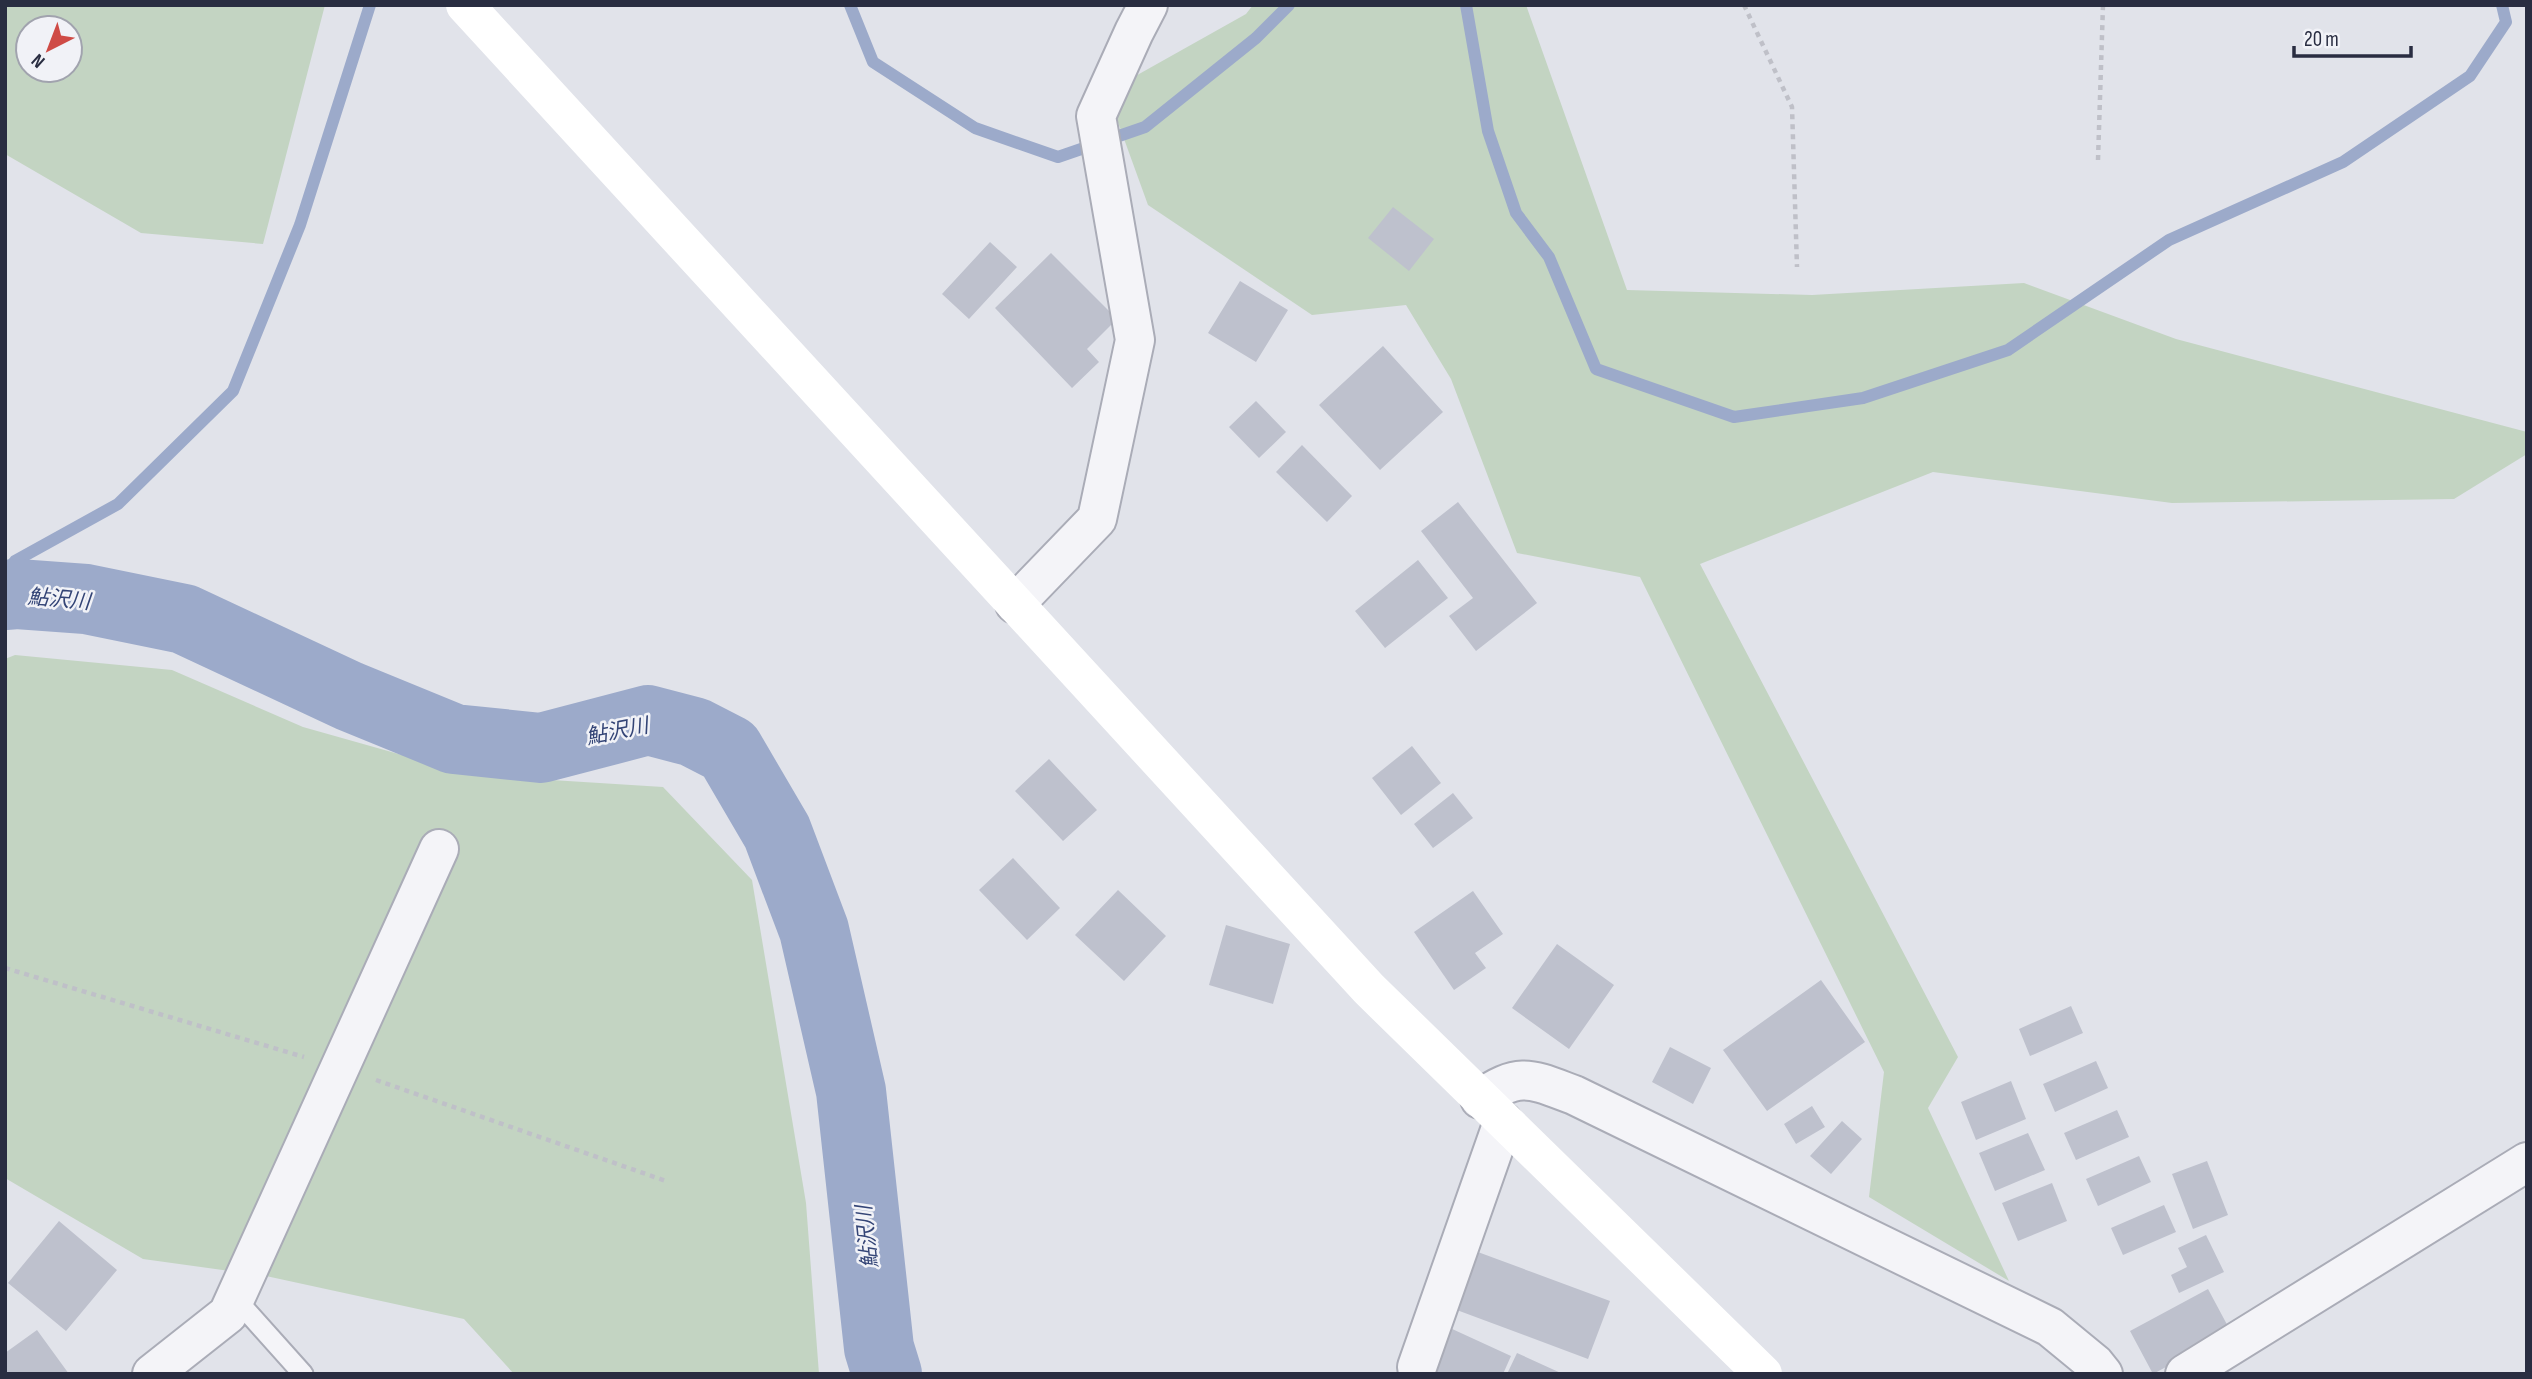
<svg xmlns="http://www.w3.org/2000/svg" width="2532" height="1379" font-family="'Sofia Sans Condensed','Noto Sans JP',sans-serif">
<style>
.green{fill:#c3d4c2;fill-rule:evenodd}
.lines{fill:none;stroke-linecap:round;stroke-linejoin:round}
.stream{stroke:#9caaca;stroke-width:12}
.river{stroke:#9caaca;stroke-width:70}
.building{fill:#bec1cd}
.lane-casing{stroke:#aaacb7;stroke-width:23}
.street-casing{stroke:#aaacb7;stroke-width:42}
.path{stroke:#bfc0c8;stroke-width:4.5;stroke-dasharray:5 5;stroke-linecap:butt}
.lane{stroke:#f4f4f8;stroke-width:19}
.street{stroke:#f4f4f8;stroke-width:38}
.secondary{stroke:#fff;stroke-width:38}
.labels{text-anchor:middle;stroke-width:5;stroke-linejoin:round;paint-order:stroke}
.water-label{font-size:21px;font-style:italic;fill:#334476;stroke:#f1f2f7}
</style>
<rect width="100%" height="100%" fill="#e1e3ea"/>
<!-- green -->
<path class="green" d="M5 5H325L263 244 141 233 5 154ZM28 28H70V70H28Z
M1253 5H1526L1627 290 1812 295 2024 283 2176 339 2527 432V454L2454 499 2172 503 1933 472 1700 564 1958 1057 1928 1108 2009 1281 1869 1197 1884 1072 1640 577 1517 553 1451 379 1406 305 1312 315 1148 205 1107 92 1246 14Z
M15 655 172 670 303 727 473 775 663 787 752 880 806 1203 819 1374H514L464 1319 266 1276 143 1259 5 1178V659Z"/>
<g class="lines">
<!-- stream -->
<path class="stream" d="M850 5 873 62 975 128 1058 157 1145 127 1256 38 1289 5
M1466 5 1488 131 1516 213 1549 257 1596 369 1734 417 1863 398 2008 350 2169 240 2343 162 2470 76 2506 22 2502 5
M5 573 15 561 118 504 233 391 300 225 370 5"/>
<!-- river -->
<path class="river" d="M5 595 17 594 86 599 184 619 349 696 454 739 541 748 648 720 694 732 729 750 777 832 814 930 851 1091 879 1348 887 1374"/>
</g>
<!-- building -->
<path class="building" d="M1393 207 1434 239 1409 271 1368 238Z
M990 242 1017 267 969 319 942 294Z
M1051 253 1117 319 1087 349 1099 362 1072 388 995 308Z
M1240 281 1288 310 1256 362 1208 333Z
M1383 346 1443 412 1380 470 1319 405Z
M1256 401 1286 432 1259 458 1229 427Z
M1302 445 1352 496 1327 522 1276 472Z
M1458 502 1537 603 1476 651 1449 616 1473 598 1421 531Z
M1418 560 1448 598 1385 648 1355 611Z
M1412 746 1441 783 1401 815 1372 778Z
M1049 759 1097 810 1063 841 1015 791Z
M1453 793 1473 818 1433 848 1414 824Z
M1013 858 1060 908 1027 940 979 890Z
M1118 890 1166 936 1124 981 1075 935Z
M1473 891 1503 934 1475 953 1486 968 1454 990 1414 932Z
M1226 925 1290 944 1273 1004 1209 985Z
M1557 944 1614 985 1569 1049 1512 1008Z
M1821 980 1865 1042 1767 1111 1723 1050Z
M2071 1006 2083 1033 2030 1056 2019 1029Z
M1670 1047 1711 1068 1693 1104 1652 1082Z
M2096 1061 2108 1088 2055 1112 2043 1084Z
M2011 1081 2026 1119 1976 1140 1961 1102Z
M1812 1106 1825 1127 1796 1144 1784 1124Z
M2117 1110 2129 1137 2076 1160 2064 1133Z
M1842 1121 1862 1139 1831 1174 1810 1156Z
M2028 1133 2045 1170 1995 1191 1979 1153Z
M2139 1156 2151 1182 2098 1206 2086 1179Z
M2207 1161 2228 1215 2193 1229 2172 1174Z
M2052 1183 2067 1221 2018 1241 2002 1203Z
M2164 1205 2176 1232 2123 1255 2111 1228Z
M59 1221 117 1270 66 1331 8 1283Z
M2206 1235 2224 1272 2179 1293 2171 1275 2187 1267 2178 1248Z
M1467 1248 1610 1301 1588 1359 1446 1306Z
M2208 1289 2231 1332 2153 1374 2130 1331Z
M1450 1328 1511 1356 1503 1374H1430Z
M37 1330 69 1374H5V1353Z
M1517 1353 1563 1374H1507Z"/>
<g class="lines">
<defs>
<path id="lane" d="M235 1298 303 1374"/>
<path id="street" d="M1015 604 1097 519 1135 340 1096 116 1134 32 1148 5
M1480 1099C1520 1071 1531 1079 1574 1095L2050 1327 2095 1364 2103 1374
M1417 1367 1503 1122
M152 1374 228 1314 439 849
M2185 1374 2527 1162"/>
</defs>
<!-- lane casing -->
<use href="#lane" class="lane-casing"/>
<!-- street casing -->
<use href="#street" class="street-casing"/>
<!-- path -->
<path class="path" d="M1744 5 1792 107 1797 267
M2098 160 2103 5
M5 968 304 1057
M376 1080 666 1181"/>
<!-- lane -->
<use href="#lane" class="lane"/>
<!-- street -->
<use href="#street" class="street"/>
<!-- secondary -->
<path class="secondary" d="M465 5 1369 989 1763 1374"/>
</g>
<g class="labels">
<!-- water labels -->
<g class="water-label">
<text transform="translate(59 599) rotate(5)" y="7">鮎沢川</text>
<text transform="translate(617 731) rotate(-11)" y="7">鮎沢川</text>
<text transform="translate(867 1237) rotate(-96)" y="7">鮎沢川</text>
</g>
</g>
<!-- border -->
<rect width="2532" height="1379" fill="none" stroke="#292d41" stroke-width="14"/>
<!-- north arrow -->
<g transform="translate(49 49) rotate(222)"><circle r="33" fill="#f1f2f7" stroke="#a1a3ae" stroke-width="2"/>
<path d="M0-5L12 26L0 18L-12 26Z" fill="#cf4b46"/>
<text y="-10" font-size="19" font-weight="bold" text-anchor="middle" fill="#292d41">N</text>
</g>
<!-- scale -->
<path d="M2294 46v10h117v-10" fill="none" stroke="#292d41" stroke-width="3.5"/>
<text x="2304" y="46" font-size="21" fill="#292d41" stroke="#f1f2f7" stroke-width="5" paint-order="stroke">20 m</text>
</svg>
